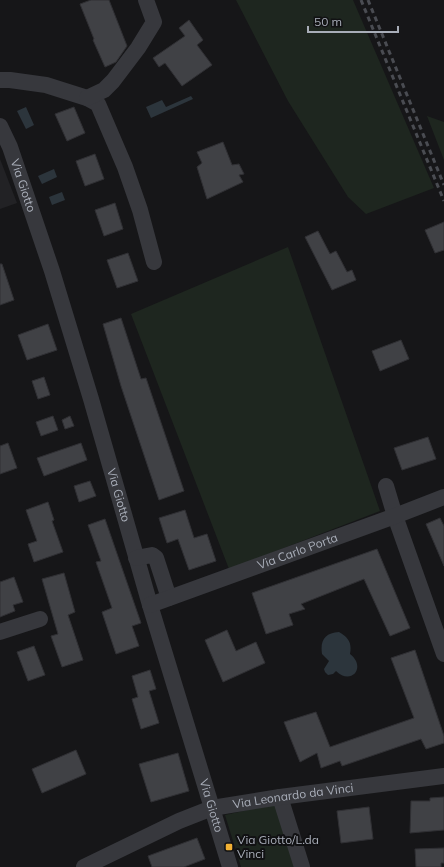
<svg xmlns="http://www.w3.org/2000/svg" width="444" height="867" font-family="Mulish,sans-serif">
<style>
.built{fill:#222225}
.green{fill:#1e261f}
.water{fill:#2c353c}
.building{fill:#404145;stroke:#303034}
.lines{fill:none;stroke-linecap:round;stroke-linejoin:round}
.minor{stroke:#37383d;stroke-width:16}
.rail{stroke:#4a4c52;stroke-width:3;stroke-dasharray:5 4;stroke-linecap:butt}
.poi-dot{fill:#f2b134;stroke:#111113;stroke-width:1.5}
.labels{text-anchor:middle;stroke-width:4;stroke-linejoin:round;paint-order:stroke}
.street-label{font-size:12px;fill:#a8adb8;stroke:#111113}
.poi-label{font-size:12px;fill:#a8adb8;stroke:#111113;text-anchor:start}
</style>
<rect width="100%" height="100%" fill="#161618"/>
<!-- built -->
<path class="built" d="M0 159 17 203 0 209Z"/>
<!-- green -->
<path class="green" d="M236 0H353L434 188 366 214 348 197 288 101Z
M427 116 444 122V160Z
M288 247 380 511 229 569 131 314Z
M276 804 295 867H241L225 815Z"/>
<!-- water -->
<path class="water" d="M191 96 193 99 151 118 146 107 162 100 166 107Z
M26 107 34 125 26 129 17 111Z
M54 169 57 177 42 184 38 176Z
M62 192 65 200 52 205 49 197Z
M339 632C349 638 352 643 350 654 367 667 351 686 336 671L333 674 328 675 325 672 324 669 329 661 322 654C320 640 325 633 339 632Z"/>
<!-- building -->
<path class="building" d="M91 0H109L127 46 116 62 105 67 93 40 94 39 80 4Z
M189 20 203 40 197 45 212 65 182 86 165 63 159 67 153 58 185 36 179 28Z
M74 107 85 133 67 141 55 114Z
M223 142 232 165 239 164 244 174 239 175 243 182 207 199 197 167 202 163 197 152Z
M95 154 104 179 85 186 76 161Z
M115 203 123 229 104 236 95 210Z
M444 222V250L435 253 425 230Z
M318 231 330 254 336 251 347 272 352 270 356 280 332 290 305 237Z
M128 253 138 281 117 288 107 260Z
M0 264H2L14 300 0 305Z
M121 318 141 379 146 378 184 491 159 500 121 386 103 324Z
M48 324 57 350 27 360 18 335Z
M401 340 409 359 380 371 372 351Z
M44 377 50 395 38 399 32 381Z
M53 416 58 430 41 436 36 422Z
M70 416 74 426 65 429 62 420Z
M428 437 436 459 402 470 394 448Z
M8 443 17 468 0 474V446Z
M81 443 87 460 44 476 37 458Z
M90 481 96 496 79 502 74 486Z
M48 502 54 520 52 521 63 552 34 562 28 544 37 541 26 510Z
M185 510 194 538 207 534 216 561 189 570 178 539 167 543 159 518Z
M440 518 444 526V566L426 524Z
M105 519 141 623 132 626 139 646 116 654 102 612 112 608 96 562 101 561 88 525Z
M377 549 410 628 390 636 364 579 301 604 305 609 289 614 293 625 266 634 252 593Z
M64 573 75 612 68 615 83 660 62 667 51 636 58 634 42 579Z
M14 577 23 602 13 605 15 611 0 617V582Z
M227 630 236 651 256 642 265 663 223 682 205 640Z
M34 646 45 675 28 681 17 652Z
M415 650 444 736V743L426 749 421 739 342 766 340 761 321 768 317 753 300 762 284 722 316 712 330 747 414 718 391 658Z
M150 670 156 689 149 691 159 723 141 729 132 699 138 697 132 676Z
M76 750 86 774 42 793 32 769Z
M178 753 189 791 151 802 139 764Z
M444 797V830L410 833 411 801H430V798Z
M369 807 373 839 341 843 337 811Z
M197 838 205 859 184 867H152L148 856Z
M444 848V863H441V867H416L415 849Z"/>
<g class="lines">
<!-- minor -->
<g class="minor">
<path d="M0 80H10L46 85 87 98 98 104 125 167 140 210 154 262"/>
<path d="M87 98 104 90 113 81 138 48 154 22 146 0"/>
<path id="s1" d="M0 126 10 147 52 271 91 399 150 605 230 867"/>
<path d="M386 486 395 516 444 654"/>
<path d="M136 558 152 555 156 558 169 598"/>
<path id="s2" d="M150 605 395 516 444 497"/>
<path d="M0 632 40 619"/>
<path d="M280 797 302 867"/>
<path id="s3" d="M84 867 179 821 212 808 280 797 444 776"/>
</g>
<!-- rail -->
<path class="rail" d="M361 0 444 201
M368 0 444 185"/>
</g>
<!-- markers -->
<rect class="poi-dot" x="225" y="843" width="8" height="8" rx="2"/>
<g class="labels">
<!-- street labels -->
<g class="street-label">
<text dy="4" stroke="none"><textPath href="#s1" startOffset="64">Via Giotto</textPath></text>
<text dy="4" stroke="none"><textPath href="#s1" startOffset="388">Via Giotto</textPath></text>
<text dy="4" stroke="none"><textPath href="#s2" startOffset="157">Via Carlo Porta</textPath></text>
<text dy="4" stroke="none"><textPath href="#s3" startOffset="223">Via Leonardo da Vinci</textPath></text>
<text dy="4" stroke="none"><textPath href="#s1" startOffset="712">Via Giotto</textPath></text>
</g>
<!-- poi labels -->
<g class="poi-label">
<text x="237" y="844">Via Giotto/L.da<tspan x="237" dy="14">Vinci</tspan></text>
</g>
</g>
<!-- scale -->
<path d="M308 26v6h90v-6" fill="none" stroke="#a8adb8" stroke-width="2"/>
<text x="314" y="26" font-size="12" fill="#a8adb8" stroke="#111113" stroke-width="3" paint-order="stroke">50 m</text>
</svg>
